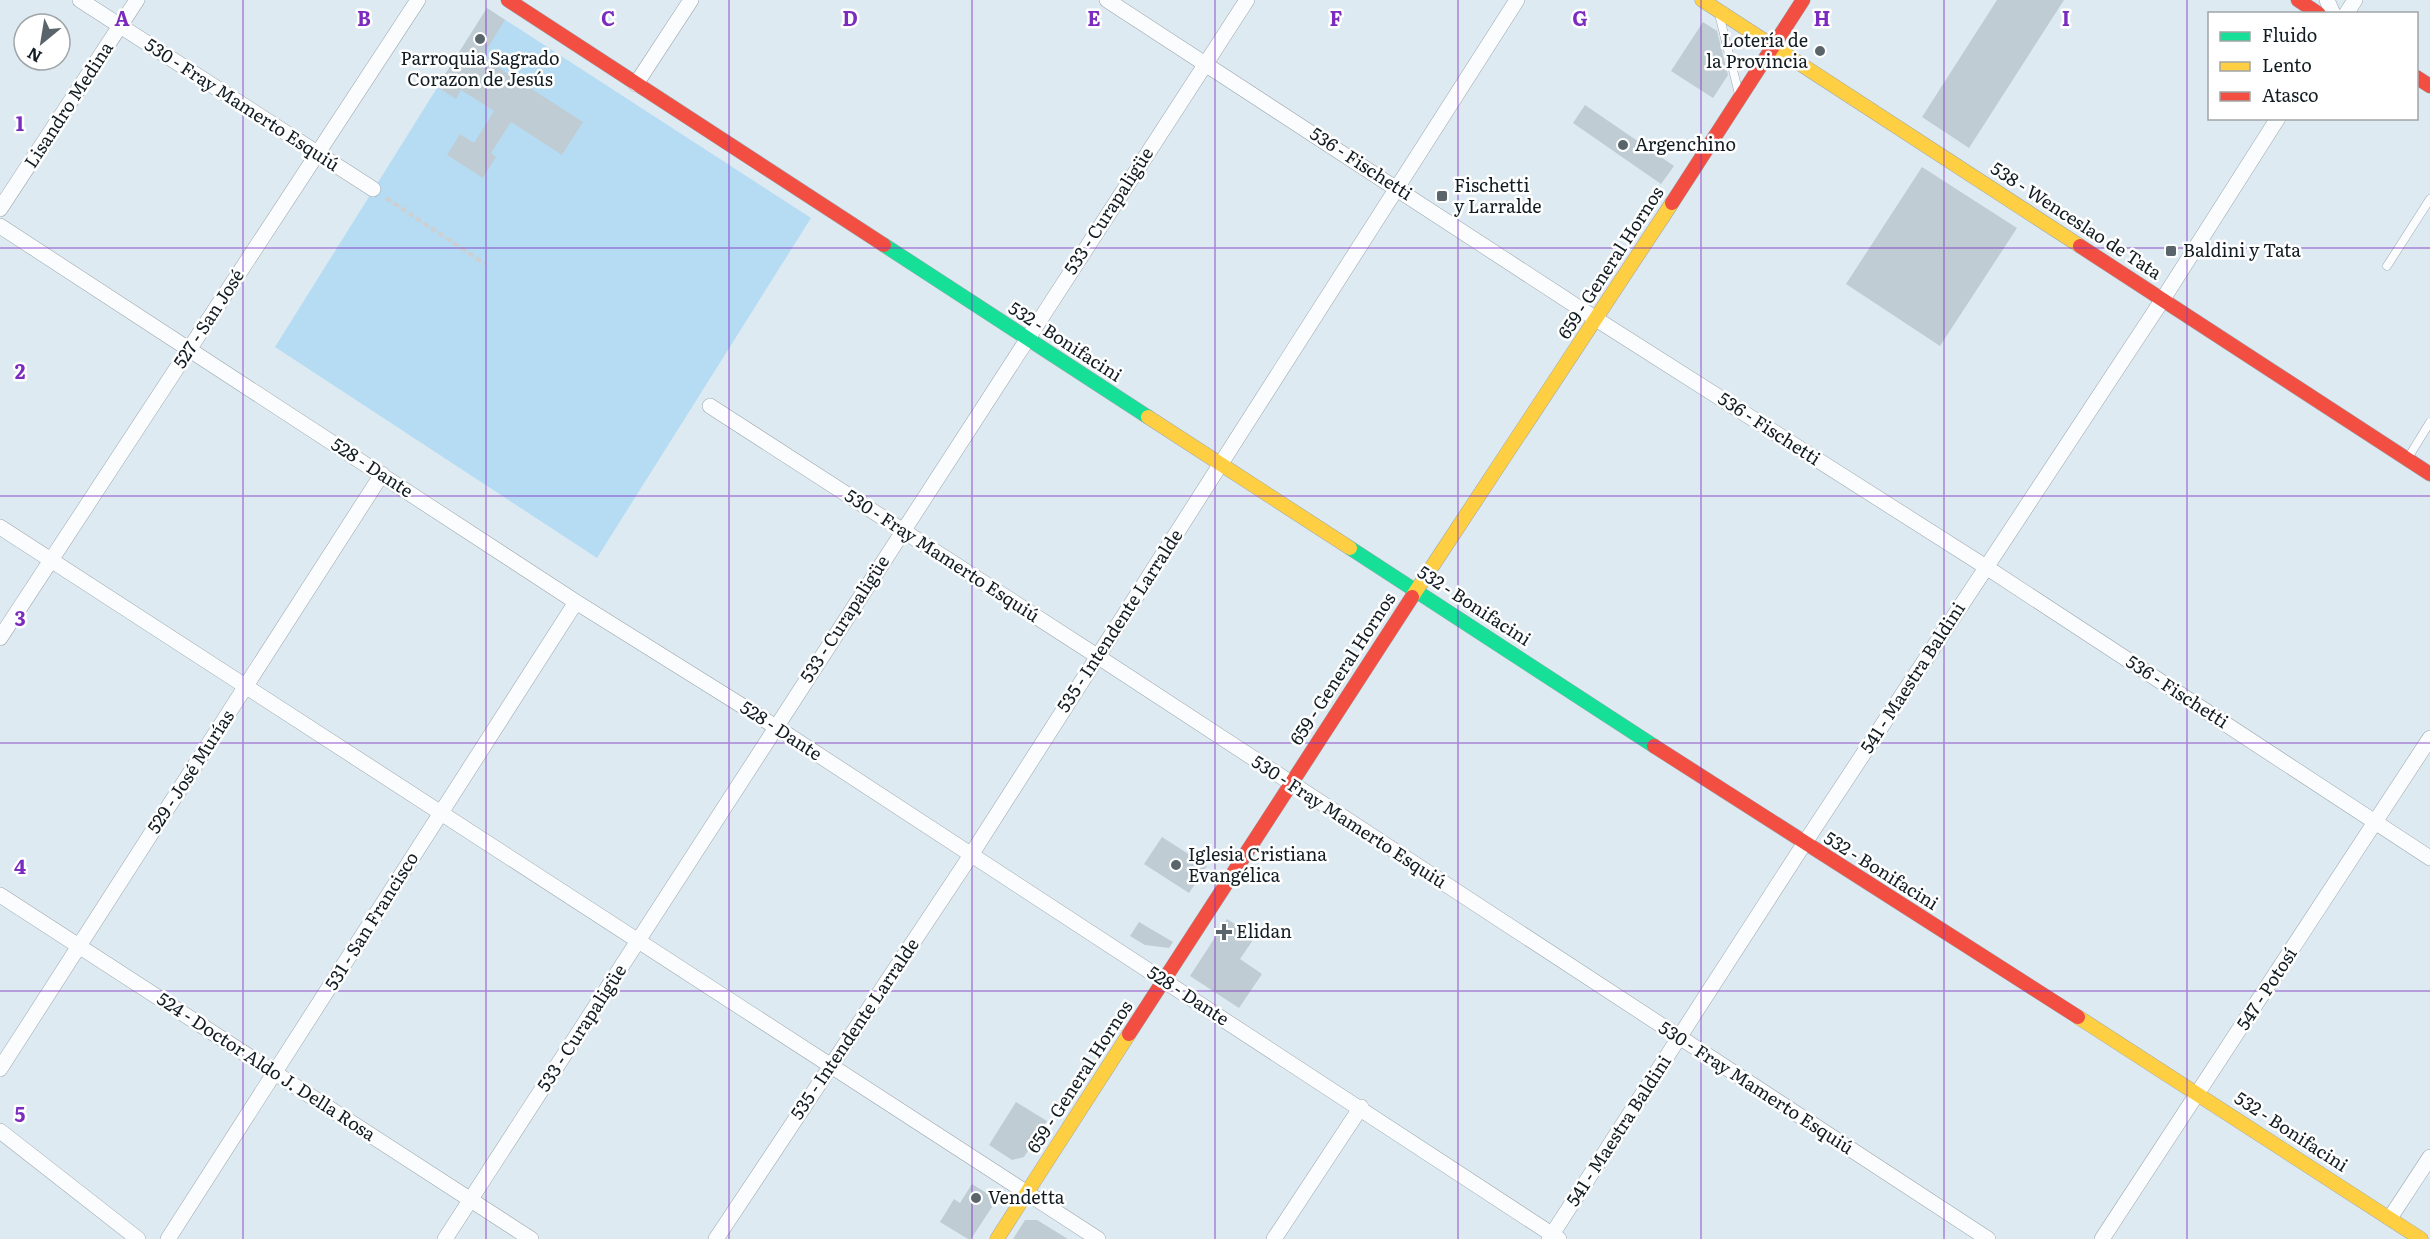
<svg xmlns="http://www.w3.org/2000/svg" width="2430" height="1239" font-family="Literata,serif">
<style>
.green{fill:#b6dcf3}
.building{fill:#c0ccd3}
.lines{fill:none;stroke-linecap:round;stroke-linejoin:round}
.lane-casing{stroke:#9da7ae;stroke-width:9}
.street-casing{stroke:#9da7ae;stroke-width:16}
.fast-casing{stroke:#9da7ae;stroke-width:15}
.slow-casing{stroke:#9da7ae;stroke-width:15}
.jam-casing{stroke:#9da7ae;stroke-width:15}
.path{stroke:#ccd0d2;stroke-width:4;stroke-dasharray:6 3;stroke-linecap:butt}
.lane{stroke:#fafcfd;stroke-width:8}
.street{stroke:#fafcfd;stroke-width:15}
.fast{stroke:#16e098;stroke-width:14}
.slow{stroke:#ffcf43;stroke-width:14}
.jam{stroke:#f24e42;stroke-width:14}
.grid{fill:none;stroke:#7b2cbf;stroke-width:1.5;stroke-opacity:0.55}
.poi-dot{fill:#59656b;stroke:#fff;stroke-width:2}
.labels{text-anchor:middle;stroke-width:5;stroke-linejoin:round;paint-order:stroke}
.poi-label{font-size:18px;fill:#121d23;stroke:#fff;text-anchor:start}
.street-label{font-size:18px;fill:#121d23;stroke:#fff}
.grid-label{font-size:20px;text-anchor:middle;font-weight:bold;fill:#7b2cbf;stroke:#fff;stroke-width:5;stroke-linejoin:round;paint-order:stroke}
</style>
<rect width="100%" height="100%" fill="#ddeaf2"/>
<!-- green -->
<path class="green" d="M487 8 811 218 597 558 275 347Z"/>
<!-- building -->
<path class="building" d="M1997 0H2064L1969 148 1922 117Z
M487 8 505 20 482 57 583 122 562 155 511 122 491 153 496 157 483 178 447 155 460 134 474 143 494 111 461 90 456 99 437 87Z
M1703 22 1717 31 1728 75 1713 98 1671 71Z
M1585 105 1674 166 1661 184 1573 123Z
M1922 167 2017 228 1940 346 1846 284Z
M1162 837 1207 866 1189 893 1144 864Z
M1227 919 1255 937 1240 959 1262 974 1239 1008 1190 976Z
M1139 922 1173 942 1169 948 1145 945 1130 936Z
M1016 1102 1047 1121 1024 1157 1012 1160 989 1145Z
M972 1184 988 1194 992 1207 971 1239H968L940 1222 954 1199 960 1203Z
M1025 1220H1037L1068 1239H1013Z"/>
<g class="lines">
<defs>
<path id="lane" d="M1720 18 1739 94
M2387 266 2430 199
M2408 458 2430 422"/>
<path id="street" d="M80 0 373 189
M1107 0 1596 319 1986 567 2430 858
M2327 0 2333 14
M2346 14 2355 0
M636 84 691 0
M0 209 137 0
M0 226 576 602 776 727 1559 1239
M710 406 1097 656 1988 1239
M0 527 1098 1239
M0 638 418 0
M0 895 531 1239
M0 1069 382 474
M0 1131 138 1239
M2390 1218 2430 1157
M168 1239 576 602
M445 1239 1247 0
M716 1239 971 855 1517 0
M1274 1239 1361 1107
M1549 1239 1804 844 2163 299 2278 118
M2102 1239 2430 738"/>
<path id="fast" d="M884 245 1148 417
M1350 548 1654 746"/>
<path id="slow" d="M1702 0 2080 246
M1148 417 1350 548
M1412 597 1672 203
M2078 1017 2421 1239
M997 1239 1129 1034"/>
<path id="jam" d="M508 0 884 245
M2298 0 2319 14
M2416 77 2430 86
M1672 203 1803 0
M2080 246 2430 474
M1654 746 2078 1017
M1129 1034 1412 597"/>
</defs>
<!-- lane casing -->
<use href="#lane" class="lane-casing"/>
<!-- street casing -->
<use href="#street" class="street-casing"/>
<!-- fast casing -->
<use href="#fast" class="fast-casing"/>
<!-- slow casing -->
<use href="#slow" class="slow-casing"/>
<!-- jam casing -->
<use href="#jam" class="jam-casing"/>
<!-- path -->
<path class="path" d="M386 198 485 264"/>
<!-- lane -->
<use href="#lane" class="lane"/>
<!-- street -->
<use href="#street" class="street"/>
<!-- fast -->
<use href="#fast" class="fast"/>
<!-- slow -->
<use href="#slow" class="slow"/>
<!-- jam -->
<use href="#jam" class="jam"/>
</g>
<!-- grid -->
<path class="grid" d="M243 0V1239M486 0V1239M729 0V1239M972 0V1239M1215 0V1239M1458 0V1239M1701 0V1239M1944 0V1239M2187 0V1239M0 248H2430M0 496H2430M0 743H2430M0 991H2430"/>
<!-- markers -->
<g class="poi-dot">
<circle cx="480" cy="39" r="6"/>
<circle cx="1820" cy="51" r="6"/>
<circle cx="1623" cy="145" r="6"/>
<rect x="1436" y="190" width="12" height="12" rx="3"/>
<rect x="2165" y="245" width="12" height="12" rx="3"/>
<circle cx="1176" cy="865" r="6"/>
<path d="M1221 923h6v6h6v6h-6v6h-6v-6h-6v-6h6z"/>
<circle cx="976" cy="1198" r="6"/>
</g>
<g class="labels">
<!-- poi labels -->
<g class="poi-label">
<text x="1808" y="47" text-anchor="end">Lotería de<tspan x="1808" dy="21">la Provincia</tspan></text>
<text x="480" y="65" text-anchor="middle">Parroquia Sagrado<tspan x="480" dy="21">Corazon de Jesús</tspan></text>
<text x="1635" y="151">Argenchino</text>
<text x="1454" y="192">Fischetti<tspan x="1454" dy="21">y Larralde</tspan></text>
<text x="2183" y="257">Baldini y Tata</text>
<text x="1188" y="861">Iglesia Cristiana<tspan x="1188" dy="21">Evangélica</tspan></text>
<text x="1236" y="938">Elidan</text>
<text x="988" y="1204">Vendetta</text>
</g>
<!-- street labels -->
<g class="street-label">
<text transform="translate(69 105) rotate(-57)" y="6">Lisandro Medina</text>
<text transform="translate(242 105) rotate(33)" y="6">530 - Fray Mamerto Esquiú</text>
<text transform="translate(1361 164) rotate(33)" y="6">536 - Fischetti</text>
<text transform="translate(1109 211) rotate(-57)" y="6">533 - Curapaligüe</text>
<text transform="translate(2076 221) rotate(33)" y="6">538 - Wenceslao de Tata</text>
<text transform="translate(1611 263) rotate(-57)" y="6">659 - General Hornos</text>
<text transform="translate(209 319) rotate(-57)" y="6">527 - San José</text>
<text transform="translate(1065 342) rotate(33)" y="6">532 - Bonifacini</text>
<text transform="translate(1769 429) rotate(33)" y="6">536 - Fischetti</text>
<text transform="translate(372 468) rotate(33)" y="6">528 - Dante</text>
<text transform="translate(942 556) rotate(33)" y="6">530 - Fray Mamerto Esquiú</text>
<text transform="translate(1474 606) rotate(33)" y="6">532 - Bonifacini</text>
<text transform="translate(845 619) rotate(-57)" y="6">533 - Curapaligüe</text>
<text transform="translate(1120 621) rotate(-57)" y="6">535 - Intendente Larralde</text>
<text transform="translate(1343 669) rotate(-57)" y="6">659 - General Hornos</text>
<text transform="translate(1913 678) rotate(-57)" y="6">541 - Maestra Baldini</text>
<text transform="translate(2177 692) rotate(33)" y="6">536 - Fischetti</text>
<text transform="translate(781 731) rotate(33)" y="6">528 - Dante</text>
<text transform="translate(191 772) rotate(-57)" y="6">529 - José Murías</text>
<text transform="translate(1349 822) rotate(33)" y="6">530 - Fray Mamerto Esquiú</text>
<text transform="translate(1881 871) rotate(32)" y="6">532 - Bonifacini</text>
<text transform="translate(372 921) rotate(-58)" y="6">531 - San Francisco</text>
<text transform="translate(2267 989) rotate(-57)" y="6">547 - Potosí</text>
<text transform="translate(1188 996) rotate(33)" y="6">528 - Dante</text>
<text transform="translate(582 1028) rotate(-57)" y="6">533 - Curapaligüe</text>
<text transform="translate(855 1029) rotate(-56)" y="6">535 - Intendente Larralde</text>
<text transform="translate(266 1067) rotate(33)" y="6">524 - Doctor Aldo J. Della Rosa</text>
<text transform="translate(1080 1077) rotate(-57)" y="6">659 - General Hornos</text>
<text transform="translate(1756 1088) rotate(33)" y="6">530 - Fray Mamerto Esquiú</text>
<text transform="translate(1619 1131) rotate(-57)" y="6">541 - Maestra Baldini</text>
<text transform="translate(2291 1132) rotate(33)" y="6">532 - Bonifacini</text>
</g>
</g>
<g class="grid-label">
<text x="122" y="26">A</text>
<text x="364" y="26">B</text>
<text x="608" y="26">C</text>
<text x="850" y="26">D</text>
<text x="1094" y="26">E</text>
<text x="1336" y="26">F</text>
<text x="1580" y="26">G</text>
<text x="1822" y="26">H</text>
<text x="2066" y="26">I</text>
<text x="20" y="131">1</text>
<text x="20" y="379">2</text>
<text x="20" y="626">3</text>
<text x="20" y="874">4</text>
<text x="20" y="1122">5</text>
</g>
<!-- legend -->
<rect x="2208" y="12" width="210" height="108" fill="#ffffff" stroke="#a0a5a7" stroke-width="1.5"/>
<rect x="2220" y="32" width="30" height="9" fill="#16e098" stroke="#a0a5a7" stroke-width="1.5"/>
<text x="2262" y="42" font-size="18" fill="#121d23">Fluido</text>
<rect x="2220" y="62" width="30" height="9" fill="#ffcf43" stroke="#a0a5a7" stroke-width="1.5"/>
<text x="2262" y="72" font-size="18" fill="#121d23">Lento</text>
<rect x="2220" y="92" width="30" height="9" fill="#f24e42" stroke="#a0a5a7" stroke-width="1.5"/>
<text x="2262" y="102" font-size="18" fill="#121d23">Atasco</text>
<!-- north arrow -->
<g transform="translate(42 42) rotate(210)"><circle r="28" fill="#ffffff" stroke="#a0a5a7" stroke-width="1.5"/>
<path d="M0-4.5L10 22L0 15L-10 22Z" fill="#59656b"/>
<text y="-9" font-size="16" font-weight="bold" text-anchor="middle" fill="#121d23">N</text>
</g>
</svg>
